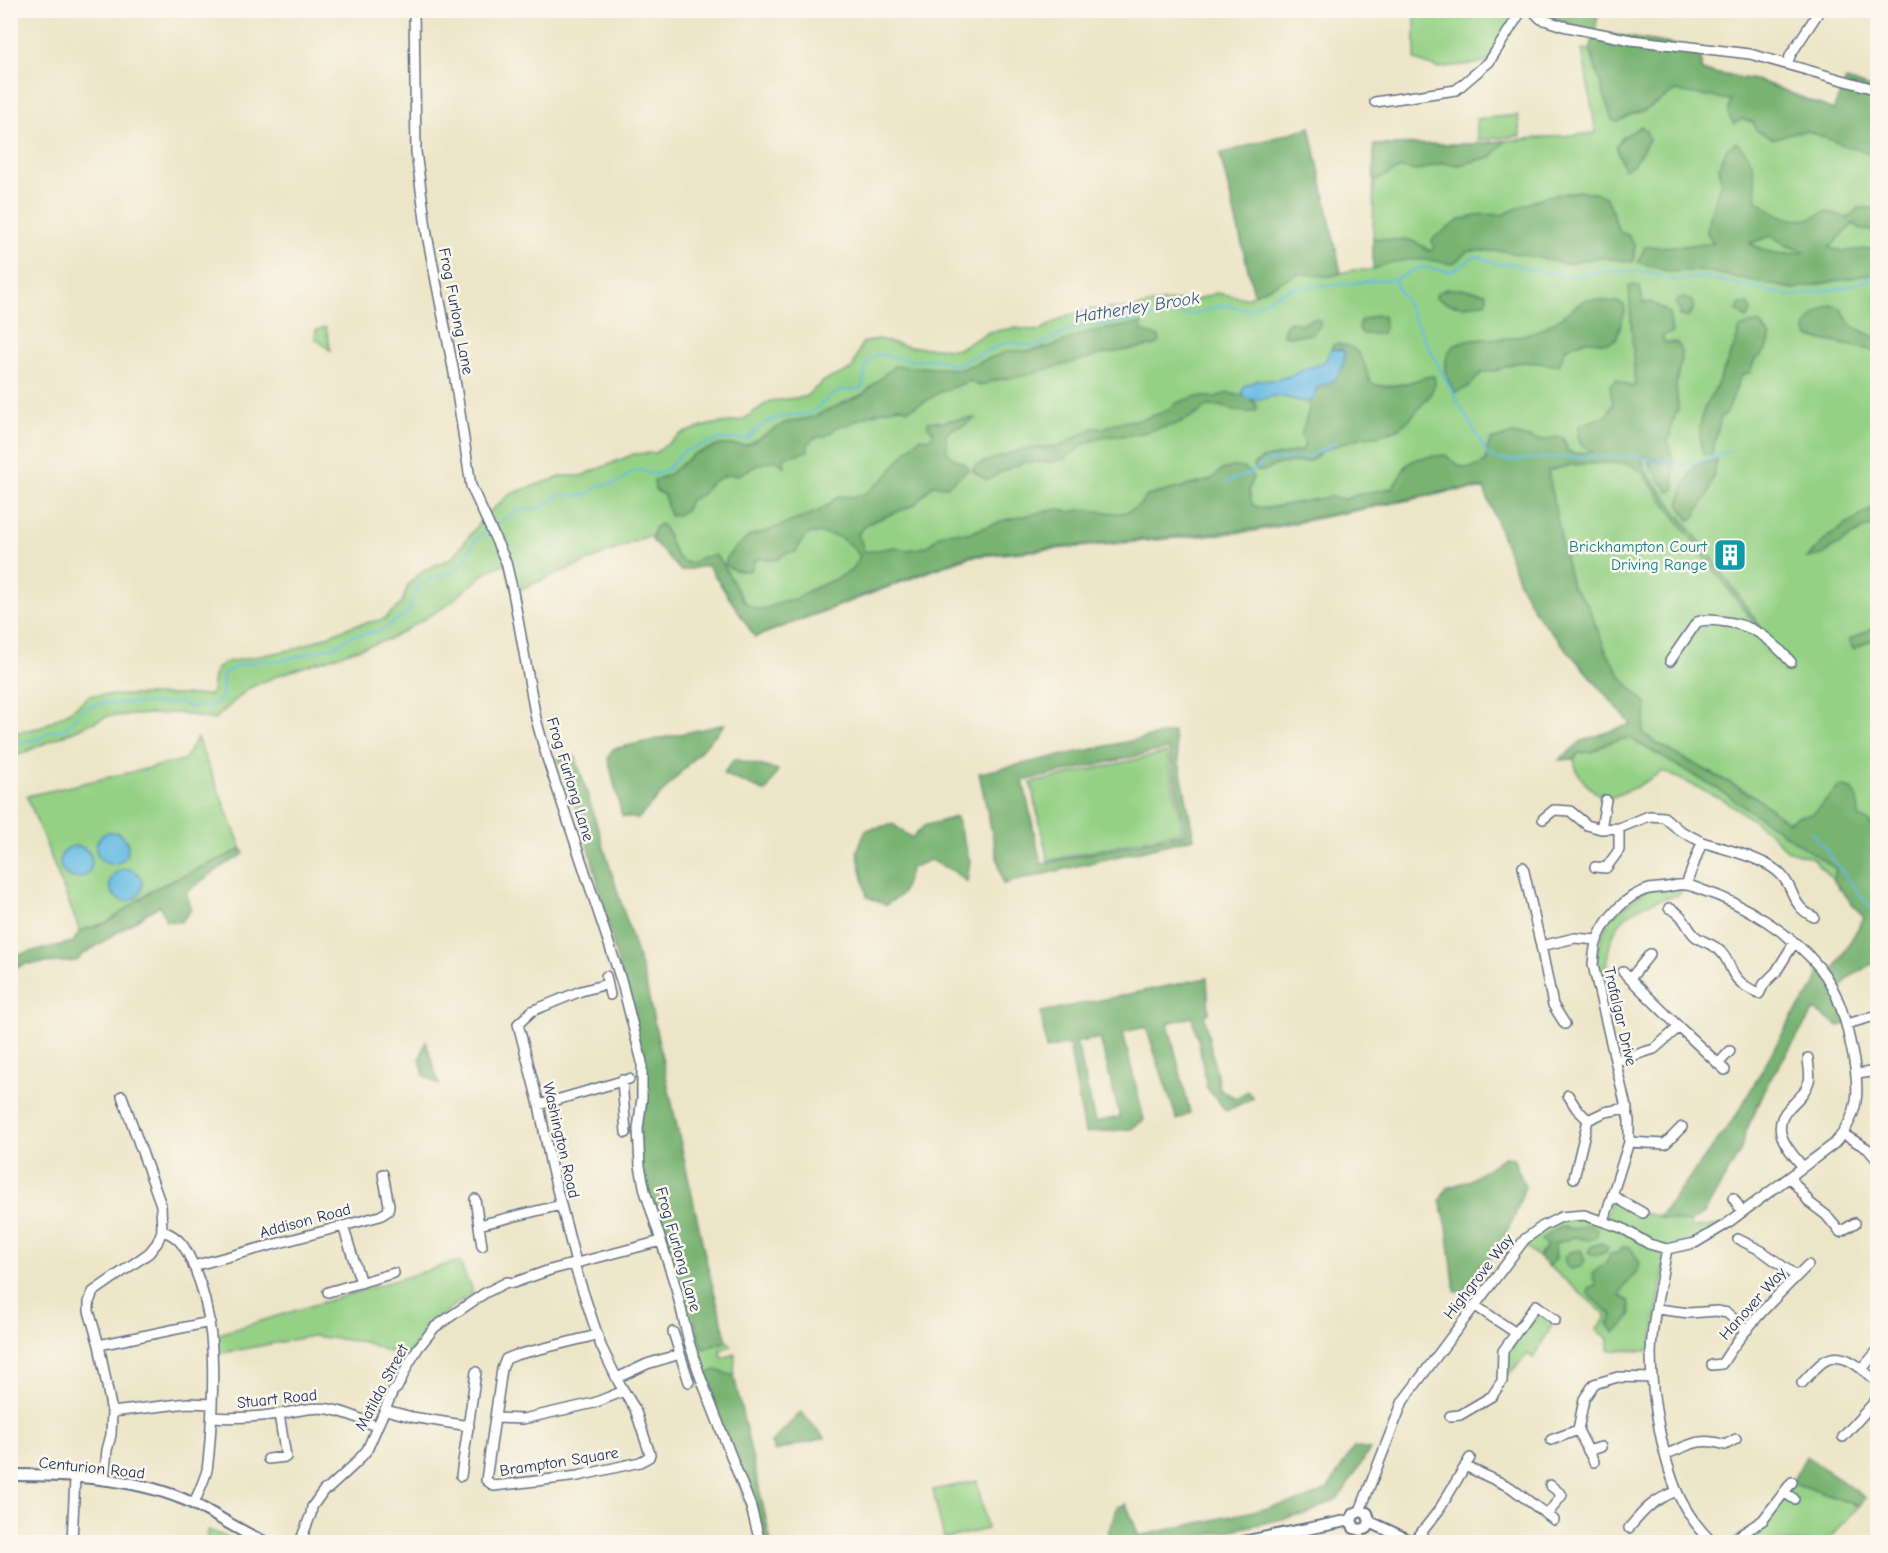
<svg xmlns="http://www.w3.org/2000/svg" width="1888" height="1553" font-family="'Comic Neue',sans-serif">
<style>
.green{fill:#95d185;stroke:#588072;stroke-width:1.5}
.forest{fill:#78b372;stroke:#4a7168;stroke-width:1.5;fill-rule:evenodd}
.water{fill:#66bbe3;stroke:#4075a0;stroke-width:1.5}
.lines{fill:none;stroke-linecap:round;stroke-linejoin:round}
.stream{stroke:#66bbe3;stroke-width:2}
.minor-casing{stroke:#646f83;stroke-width:12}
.tertiary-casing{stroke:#646f83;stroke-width:14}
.minor{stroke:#fff;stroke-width:9}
.tertiary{stroke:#fff;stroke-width:10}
.labels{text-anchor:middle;stroke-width:5;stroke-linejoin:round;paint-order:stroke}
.street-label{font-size:16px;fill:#1b2f5e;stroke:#fbf7ec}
.culture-label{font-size:16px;fill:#0d838f;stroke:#fbf7ec;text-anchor:end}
.water-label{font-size:18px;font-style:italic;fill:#325986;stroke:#fbf7ec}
</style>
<rect width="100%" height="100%" fill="#fbf7ec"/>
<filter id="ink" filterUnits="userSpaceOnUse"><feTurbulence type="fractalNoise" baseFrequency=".0167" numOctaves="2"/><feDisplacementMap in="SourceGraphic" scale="12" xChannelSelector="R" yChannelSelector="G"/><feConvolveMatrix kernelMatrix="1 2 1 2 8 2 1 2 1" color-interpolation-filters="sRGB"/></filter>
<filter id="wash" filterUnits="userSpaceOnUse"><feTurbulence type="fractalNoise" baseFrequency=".008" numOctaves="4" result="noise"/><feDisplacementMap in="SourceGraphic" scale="24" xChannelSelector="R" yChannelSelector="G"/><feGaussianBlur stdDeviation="1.35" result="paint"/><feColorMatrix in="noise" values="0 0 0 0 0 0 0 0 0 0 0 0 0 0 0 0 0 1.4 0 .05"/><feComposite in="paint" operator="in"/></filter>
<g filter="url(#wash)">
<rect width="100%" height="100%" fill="#ede5c7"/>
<!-- green -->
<path class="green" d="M1415 11H1522L1489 62 1438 68 1415 60Z
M1595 32 1701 49V71L1760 81 1833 110 1877 90V895L1754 796 1665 748 1643 734 1538 613 1484 489 1454 491 1256 531 969 557 755 637 708 565 681 571 656 539 648 536 513 592 505 563 488 571 446 606 392 638 279 675 249 688 214 720 180 713 108 716 11 758V730L19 732 42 727 72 710 90 695H211L215 671 223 663 295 649 352 626 384 619 402 603 408 585 422 571 452 558 484 517 510 494 563 476H581L634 454 655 453 681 434 709 425 742 420 770 401 805 397 824 381 852 369 862 343 878 339 910 347 958 349 989 332 1015 328 1039 331 1066 316 1089 309H1130L1161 302 1196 300 1216 293 1246 298 1298 273 1330 276 1353 270H1373L1374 145 1470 144 1596 133 1582 49 1590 50Z
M1518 115 1520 136 1478 140 1476 119Z
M326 327 331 351 315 338 316 330Z
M197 738 242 849 154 889 108 922 80 931 27 796 184 760Z
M1629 738 1718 789 1836 869 1833 880 1812 858 1787 850 1769 832 1724 800 1663 771 1638 786 1606 800C1591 789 1576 779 1574 759L1579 753 1592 752 1609 742Z
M1166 753 1183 831 1048 861 1031 783Z
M1686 885 1678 895C1603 911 1610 939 1602 1004L1593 965 1608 919 1648 889Z
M1613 1196 1643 1213 1690 1223 1692 1228 1725 1225 1707 1237 1667 1249 1651 1351 1609 1350V1339L1596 1330 1607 1316 1522 1243 1561 1217 1604 1221Z
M459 1261 473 1293 454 1305 425 1331 405 1358 364 1342 312 1336 217 1354 215 1335Z
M676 1288 686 1289 703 1349 727 1341 732 1346 720 1350 722 1358 735 1354 734 1376 716 1371 700 1376Z
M1536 1305 1555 1320 1533 1358 1528 1354 1502 1381 1503 1351Z
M977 1481 987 1529 944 1539 933 1490Z
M1792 1482 1859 1506 1826 1542H1730L1763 1520Z
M208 1530 239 1542H207Z"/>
<!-- forest -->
<path class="forest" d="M1532 11H1599L1595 32 1701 49V71L1760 81 1833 110 1846 80 1877 90V155L1846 146 1808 131 1795 132 1773 139 1756 130 1753 122 1742 119 1734 124C1727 115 1728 111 1731 100L1675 91 1644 111 1632 114 1618 122 1612 120 1590 50 1595 32 1563 26Z
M1641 126 1646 131 1649 140 1633 165 1624 169 1616 146 1622 138Z
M1310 127 1341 273 1330 276 1298 274 1254 294 1220 154Z
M1506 141 1491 157 1459 165 1442 163 1417 171 1401 168 1374 182V145L1470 144Z
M1736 142C1757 159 1754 176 1757 200 1778 218 1801 228 1826 211L1847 218 1859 208H1877V231L1863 230 1853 224 1829 248 1845 251 1877 248V273L1794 289 1699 270 1670 272 1638 262 1645 247 1681 246 1714 243 1707 233 1709 218 1721 182 1719 166 1727 149ZM1772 236 1786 245 1805 252C1784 256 1768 254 1750 243Z
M1579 191C1621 193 1604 207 1621 233L1628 235 1635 245 1633 262 1599 257 1569 264 1503 251H1468L1453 264C1427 258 1396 257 1373 270V238L1393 240 1406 239 1417 243 1430 251 1434 248 1432 241 1435 237 1460 220 1483 214 1502 215 1543 197Z
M1635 285 1640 287 1643 303 1651 302 1669 313 1672 333 1663 335V341L1667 343 1676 342 1681 349V361L1676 383 1678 409 1671 426 1670 437 1667 441 1674 463 1662 458 1642 456 1644 469 1710 555 1764 632 1748 615 1642 472 1630 464 1607 463 1571 465 1548 471 1562 544 1572 587 1587 603 1606 651 1622 678 1647 705 1643 734 1665 748 1754 796 1788 822 1798 816 1813 814 1840 786 1852 789 1858 799 1859 817 1869 822 1877 835V961L1848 978 1837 994 1847 1024 1839 1026 1814 1010 1769 1081 1746 1131 1740 1152 1705 1212 1690 1223 1659 1218 1736 1116 1792 1017 1816 985 1819 967 1828 980 1864 918 1833 880 1836 869 1718 789 1629 738 1609 742 1592 752 1579 753 1574 759 1559 760 1582 741 1631 724 1536 614 1519 582 1484 488 1458 489 1255 529 966 556 755 637 708 565 681 571 652 540 654 528 661 524C673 537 670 564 693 563L699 558 715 555 722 563 743 600 750 606 758 609 767 608 783 601 796 599 808 591 844 575 852 570 860 556C843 536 837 534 810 533L802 540 796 552C788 553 782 553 778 559 762 563 759 549 751 570 743 573 731 570 725 565L727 557 734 549 751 535 765 532 819 511 837 498 842 496 853 497 864 494 875 486 885 478 902 456 920 438 928 439 933 435V431L928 427V422L936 421 942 423 950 420 975 418 963 426 952 429 946 434 947 453C954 460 965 462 969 469L947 486 933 485 914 505 867 524 858 534 865 552 895 547 907 550 921 548 928 546 939 536 948 532 969 533 1005 520 1047 511 1061 509C1070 515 1076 509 1085 510 1104 510 1125 520 1141 503 1143 501 1145 498 1147 496L1210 480 1222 470 1233 467 1243 468 1249 471 1253 477 1249 490 1252 504 1257 507 1267 508 1329 497 1346 499 1360 494 1392 488C1398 481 1401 473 1406 466 1415 456 1432 457 1445 455 1461 468 1465 473 1486 462L1487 450 1491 440 1513 434 1537 440H1547L1556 437 1563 438 1566 444 1567 450 1574 454 1593 451 1581 445 1578 436 1579 426 1607 415 1613 404 1610 385 1616 379 1631 387 1635 385 1629 286Z
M1446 289H1465L1486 293 1487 298 1485 302C1468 307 1452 308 1436 298L1437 293Z
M1682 298 1693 301C1694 309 1693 312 1687 317L1680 316 1679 309 1676 305 1677 300Z
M1586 299 1618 302 1624 305 1625 311 1616 339C1602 347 1601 340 1587 341 1579 342 1571 346 1564 350L1561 361 1558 365C1544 365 1528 360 1515 363 1502 367 1499 372 1483 372 1473 381 1469 390 1455 392 1448 382 1445 375 1446 362 1448 333 1489 341 1509 338 1517 337 1527 334 1536 331 1556 324 1569 310 1586 299Z
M1740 304H1749L1751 312 1747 319 1737 310Z
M1831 305 1841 308C1849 327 1859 330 1877 338V351L1808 337 1805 328C1811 317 1819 309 1831 305Z
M1376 315 1383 316 1385 329 1381 334H1363L1359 329 1360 321Z
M1312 319H1317L1320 321V326L1312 334 1291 336 1283 335C1283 329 1286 324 1291 321L1300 324Z
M1141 323 1142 331 1159 337 1160 341 1156 345 1104 354 1022 376 996 380 979 386 970 381 938 393 928 400 908 410 899 407 889 409 866 416 849 424 839 426 826 436 814 438 808 444V451L784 457 785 467 775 460 760 464 738 475H727L712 482 702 494 690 500 686 510 677 515 670 516 664 495 655 490 654 480 668 475 694 454 720 445H747L785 423 813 417 863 394 894 366 961 369 1009 351H1030L1049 347 1088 332Z
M1752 323 1761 324 1770 337C1769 348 1765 355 1755 359L1750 373 1743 374 1739 381 1726 415 1721 417 1712 454 1703 455C1699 441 1699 424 1704 409 1706 403 1710 399 1713 393 1723 371 1734 351 1740 328Z
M1337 344C1361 345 1364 362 1370 382 1380 389 1403 385 1414 381 1421 379 1426 376 1434 376L1435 384 1430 395 1411 418 1399 428 1381 435 1359 438 1341 444 1323 451 1310 461 1279 464 1263 471H1257L1253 465 1262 459 1303 450 1305 443 1301 435 1309 410 1308 401 1314 390 1320 385 1330 383 1345 354 1342 349H1331L1333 345Z
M1228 393 1247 397 1256 404 1257 408 1255 412H1243L1219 406H1207L1197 414 1177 424 1133 435 1102 437 1085 444 1065 459 1052 462H1025L999 473 991 479H985L972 470 976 465 1023 449 1060 446 1093 428H1104L1115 423 1143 419 1164 412 1177 403 1194 397H1215Z
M1654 460 1673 464 1675 489 1669 492 1652 469 1648 461Z
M1717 460C1713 475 1710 500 1697 510L1696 517 1689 520 1679 504 1686 481 1696 464Z
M1877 505V524L1863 529 1822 555 1807 558 1830 535Z
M1877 626V637L1853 649 1849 640Z
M725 724 638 819 622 816 608 758 613 749Z
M1173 732 1194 838 1003 884 979 773ZM1168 749 1186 833 1041 864 1023 781Z
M567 754 576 758 645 980 707 1264 727 1341 703 1349 686 1289 676 1288 640 1166 642 1062 590 851 558 758Z
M734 759 778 770 766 792 723 774Z
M956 817 970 861 967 882 953 871 930 860 911 868 902 894 886 905 867 897 857 851 866 830 893 824 912 838 924 826Z
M242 849 244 854 226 864 186 892 191 910 181 922 166 921 160 905 82 955 77 961 25 964 11 970V956L73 942 80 931 108 922 154 889Z
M1207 978 1209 1013 1204 1015 1220 1090 1236 1098 1248 1091 1253 1098 1226 1111 1207 1088 1198 1039 1192 1017 1168 1023 1190 1113 1177 1120 1146 1027 1123 1032 1144 1120 1131 1129 1085 1133 1069 1044 1046 1049 1041 1012ZM1100 1038 1120 1117 1095 1122 1078 1047 1075 1043Z
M426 1041 439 1085 424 1075 420 1059Z
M1504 1157 1513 1158 1525 1186 1515 1216 1496 1250 1462 1293 1455 1291 1447 1227 1440 1200 1447 1188 1470 1180Z
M1588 1224 1598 1229 1596 1238 1588 1240 1574 1237 1555 1244 1556 1258 1549 1267 1538 1257 1547 1246 1541 1240 1551 1232 1562 1227 1576 1229Z
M1601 1243 1608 1247 1606 1252 1595 1256 1588 1252 1592 1246Z
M1623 1247H1630L1640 1263C1637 1277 1623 1283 1620 1296L1629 1301 1631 1315 1624 1325 1614 1332 1608 1324 1612 1315 1588 1294 1589 1288 1596 1286 1592 1274 1607 1262 1610 1254 1617 1253Z
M1581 1250 1585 1260 1580 1267 1571 1269 1567 1267 1564 1258 1570 1252Z
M716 1370 734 1376 771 1542H760L700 1376Z
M801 1412 825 1438 774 1451 771 1443Z
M1354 1447 1370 1450 1339 1498 1306 1514 1175 1542H1105L1117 1507 1126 1504 1139 1536 1304 1500 1327 1490Z
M1806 1456 1866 1498 1859 1506 1792 1482Z"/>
<!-- water -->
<path class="water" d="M1331 349 1344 350C1346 360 1341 377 1331 382 1326 385 1322 384 1317 388L1315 396 1311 401C1297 404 1289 396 1277 396 1263 397 1262 404 1244 397L1242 393 1244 386 1258 380H1275L1293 375 1304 369 1321 364 1325 361Z
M96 848a16 16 0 1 1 32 0a16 16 0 1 1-32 0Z
M60 862a16 16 0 1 1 32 0a16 16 0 1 1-32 0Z
M110 885a16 16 0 1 1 32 0a16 16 0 1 1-32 0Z"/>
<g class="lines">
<!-- stream -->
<path class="stream" d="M1394 280 1446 380 1488 455 1492 458 1509 461 1537 458 1633 456 1664 460 1675 464 1688 465 1700 462 1729 451
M1226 482 1249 474 1267 461 1309 457 1336 443
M493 528 515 511 540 509 560 495H586L599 486 617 483 632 472 640 470 653 475 665 471 684 451 721 439H747L766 422 783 416 807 414 816 409 830 396 843 390 860 389C870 375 858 366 877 354L913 361 935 359 955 365 1010 341 1022 345 1038 346 1075 328 1143 319 1164 315 1195 314 1223 305 1249 310 1272 297 1295 287 1339 285 1377 280H1394L1420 267 1449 271 1454 270 1474 257H1480L1494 263 1502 265 1512 263 1527 269 1556 273 1570 277 1601 271 1649 272 1669 280 1705 277 1791 296 1848 287 1868 279 1878 277
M10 744 39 739 49 732 65 729 84 708 101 703 168 704 180 702 188 707 214 705 222 697 223 674 237 666 264 660 280 661 336 646 351 636 378 632 408 613 417 588 432 578 452 573 465 560 476 538 488 532
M1811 831 1878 918"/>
</g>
</g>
<g filter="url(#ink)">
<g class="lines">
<defs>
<path id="minor" d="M414 10 416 152 427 235 454 373 471 486 506 562 513 592 536 719 547 758 622 983 642 1062V1098L638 1129 640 1166 645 1191 676 1288 689 1342 700 1376 751 1507 760 1542
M1532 10 1541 19 1563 26 1631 40 1750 54 1878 90
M1787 64 1791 54 1820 10
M1375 102 1456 90 1489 62 1522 10
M1670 661 1697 622C1705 619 1712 620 1720 621 1753 624 1770 638 1791 662
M1543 819 1554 810 1570 811 1587 825 1601 829 1619 828 1649 816 1664 817 1679 830 1702 842 1686 885
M1601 829 1606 800
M1702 842C1724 849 1770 859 1783 877 1795 891 1792 907 1814 917
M1523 867 1541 946 1575 938 1596 940
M1595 867 1606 868 1619 850V828
M1669 908C1684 914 1684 924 1694 935 1701 942 1711 943 1718 949 1727 956 1728 964 1733 973 1739 984 1749 988 1759 994L1764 984 1776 972 1794 943
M1541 946 1553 1005 1565 1024
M606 976 610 995
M1630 979 1650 954
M1847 1024 1878 1015
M1679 1027 1725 1070
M1616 1061 1654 1049 1679 1027 1623 972
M1718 1064 1730 1051
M1857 1074 1878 1071
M622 1080 626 1133
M1568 1095 1576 1108 1588 1120
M539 1105 629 1079
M1843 1134 1868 1149 1878 1161
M1629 1142 1665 1144 1682 1127
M1803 1167C1788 1149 1768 1129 1790 1107 1798 1099 1806 1092 1809 1081 1811 1074 1808 1065 1808 1058
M1790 1177 1810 1203 1826 1215 1840 1232 1855 1223
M1574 1178 1588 1120 1605 1112 1627 1108
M1613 1196 1643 1213
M1733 1198 1742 1211
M475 1199 482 1246
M479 1225 561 1205
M343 1226 361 1283
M162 1231C181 1236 187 1251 194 1267 213 1312 214 1358 212 1406 211 1427 210 1449 207 1470 204 1481 198 1493 194 1504
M1738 1239 1762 1251 1796 1276
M1667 1249C1661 1283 1652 1319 1651 1354 1651 1394 1663 1466 1682 1502 1690 1517 1700 1530 1712 1542
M576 1263 551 1166 539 1105 518 1024 532 1011 581 991 607 984
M574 1264 601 1346 619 1383 635 1409 650 1454 649 1457 640 1462 578 1476 494 1486 486 1480 502 1369 506 1359 516 1355 597 1335
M193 1266 380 1216 388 1211 389 1205 383 1174
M328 1292 394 1273
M1657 1309 1689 1313 1717 1311 1727 1313 1747 1330
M673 1332 680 1354
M1516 1333 1536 1305 1555 1320
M99 1345 210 1322
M1712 1365 1722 1364C1744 1327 1777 1296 1808 1265
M1862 1369 1878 1350
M617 1378 647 1364 680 1354 689 1382
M1802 1383C1809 1376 1815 1368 1823 1362 1843 1348 1863 1370 1878 1383
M386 1410 412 1417 469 1426
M112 1412 188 1403 212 1404
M1450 1416 1460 1415 1492 1396 1502 1381 1503 1351 1516 1333 1474 1305
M212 1417C234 1419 256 1417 278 1414 295 1412 312 1406 329 1409 346 1412 362 1419 377 1427
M496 1418 523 1419 594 1403 624 1391
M1843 1437 1878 1398
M1551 1440 1578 1430
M1588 1451 1601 1447
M1666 1454C1689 1446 1699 1436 1725 1445L1736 1439
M268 1459 286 1457 279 1414
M1594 1462 1578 1430 1584 1399 1594 1384 1618 1377 1652 1378
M1465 1466 1510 1487 1554 1520
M461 1476 476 1372
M104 1480 107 1450 111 1435 112 1412 99 1345 89 1311V1302L93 1292 149 1253 157 1243 162 1231 161 1205 122 1096
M1784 1492 1794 1499
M1360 1511 1403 1401 1525 1239 1543 1226 1561 1217 1584 1215 1622 1228 1649 1244 1667 1249 1695 1243 1725 1225 1834 1144C1861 1114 1860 1089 1852 1051 1846 1021 1839 992 1819 967 1792 934 1743 903 1702 890 1697 888 1691 885 1685 885 1679 884 1673 886 1667 887 1661 888 1655 888 1649 889 1626 895 1607 917 1598 938 1594 946 1594 956 1593 965L1629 1120V1142L1604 1221
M1547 1515 1562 1495 1550 1485
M1629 1528C1645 1509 1653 1500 1677 1491
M72 1542 75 1478
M300 1542 311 1514 312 1507 324 1490 329 1488 355 1464 367 1450 393 1391 397 1388 408 1365 418 1348 435 1327 485 1293 507 1282 513 1283 550 1270 661 1241
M1414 1542 1439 1510 1470 1458
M1730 1542 1763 1520 1792 1482"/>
<path id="tertiary" d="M10 1475C68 1475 130 1477 183 1499 212 1511 236 1530 265 1542
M1351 1520 1354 1514 1360 1511 1367 1513 1370 1522
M1351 1520 1354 1528 1361 1530 1367 1528 1370 1522
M1370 1522 1413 1542
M1243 1542 1351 1520"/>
</defs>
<!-- minor casing -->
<use href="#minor" class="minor-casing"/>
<!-- tertiary casing -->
<use href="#tertiary" class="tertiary-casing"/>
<!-- minor -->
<use href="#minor" class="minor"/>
<!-- tertiary -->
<use href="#tertiary" class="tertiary"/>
</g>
</g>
<!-- icons -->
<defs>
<symbol id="building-square" viewBox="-11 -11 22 22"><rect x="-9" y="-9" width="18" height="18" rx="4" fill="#0f9aa8" stroke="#fbf7ec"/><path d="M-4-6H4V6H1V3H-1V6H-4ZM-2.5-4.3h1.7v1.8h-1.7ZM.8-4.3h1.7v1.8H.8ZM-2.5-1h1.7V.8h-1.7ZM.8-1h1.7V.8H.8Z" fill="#fff"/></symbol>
</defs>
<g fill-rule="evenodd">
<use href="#building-square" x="1711" y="536" width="38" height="38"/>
</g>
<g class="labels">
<!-- street labels -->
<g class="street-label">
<text transform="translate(457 311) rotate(79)" y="6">Frog Furlong Lane</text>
<text transform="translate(571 779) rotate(73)" y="6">Frog Furlong Lane</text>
<text transform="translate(1621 1016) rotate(77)" y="6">Trafalgar Drive</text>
<text transform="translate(562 1140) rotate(77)" y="6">Washington Road</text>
<text transform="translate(305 1220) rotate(-15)" y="6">Addison Road</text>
<text transform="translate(679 1249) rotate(74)" y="6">Frog Furlong Lane</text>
<text transform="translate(1478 1276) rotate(-52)" y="6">Highgrove Way</text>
<text transform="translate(1752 1303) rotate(-48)" y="6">Hanover Way</text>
<text transform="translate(381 1387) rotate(-62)" y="6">Matilda Street</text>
<text transform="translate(277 1398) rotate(-6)" y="6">Stuart Road</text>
<text transform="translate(559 1461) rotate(-9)" y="6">Brampton Square</text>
<text transform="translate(92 1467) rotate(6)" y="6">Centurion Road</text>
</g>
<!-- culture labels -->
<g class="culture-label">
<text x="1707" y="552">Brickhampton Court<tspan x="1707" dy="18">Driving Range</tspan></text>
</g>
<!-- water labels -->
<g class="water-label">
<text transform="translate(1137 307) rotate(-9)" y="6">Hatherley Brook</text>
</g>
</g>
<!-- margin -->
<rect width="1888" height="1553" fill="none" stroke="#fbf7ec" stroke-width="36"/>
</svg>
